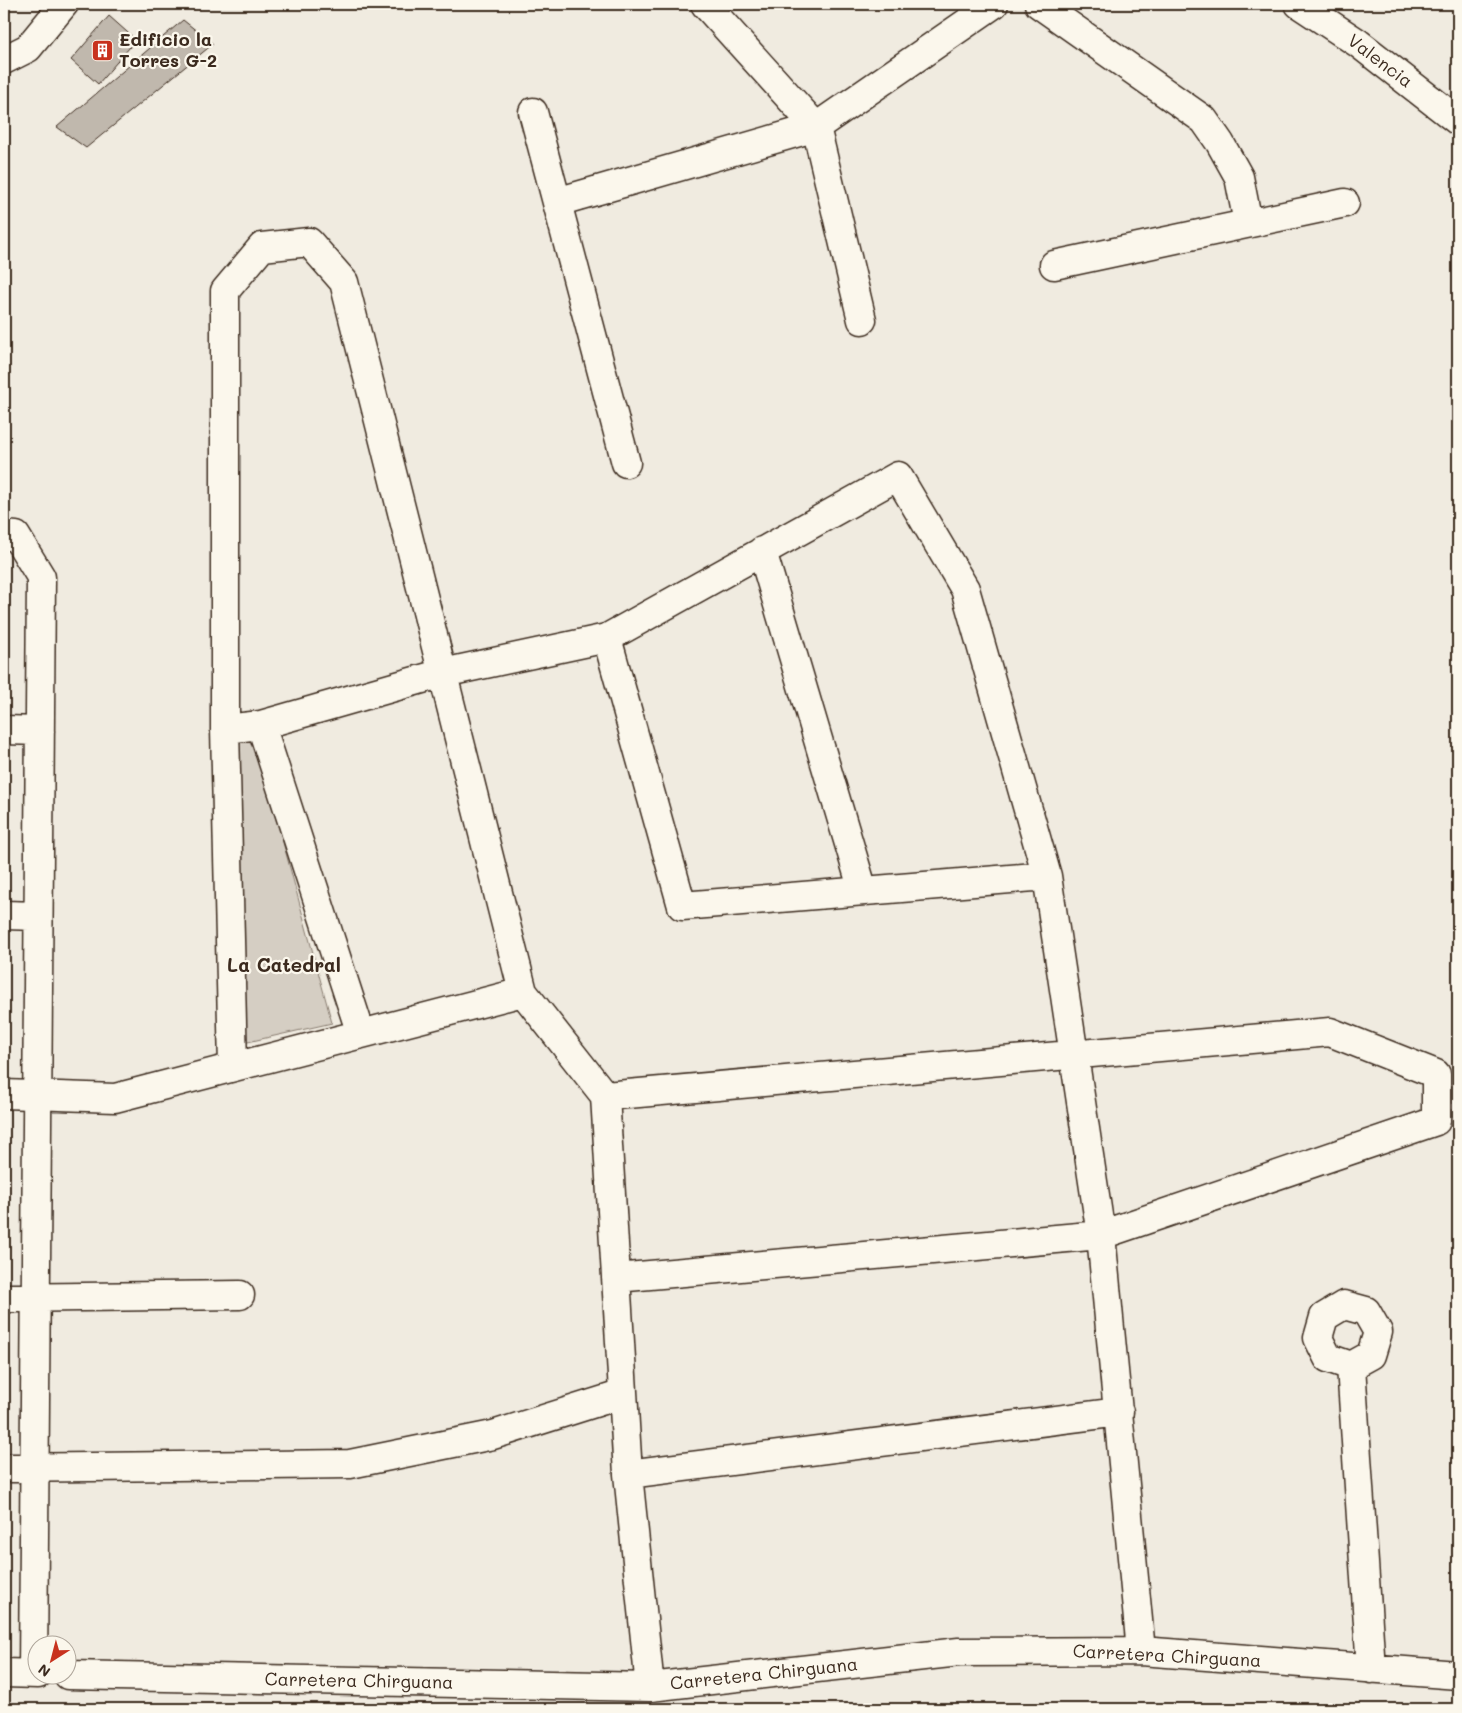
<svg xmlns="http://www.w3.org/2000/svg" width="1462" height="1713" font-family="Mali,sans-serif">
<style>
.green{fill:#d5cec3;stroke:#887c70}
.building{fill:#c0b8ad;stroke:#3b2a1e}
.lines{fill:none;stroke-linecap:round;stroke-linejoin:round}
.minor-casing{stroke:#3b2a1e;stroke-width:31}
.minor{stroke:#fbf7ec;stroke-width:28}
.labels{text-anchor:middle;stroke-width:4.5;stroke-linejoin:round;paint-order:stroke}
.poi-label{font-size:18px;font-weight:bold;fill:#3b2a1e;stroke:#fbf7ec;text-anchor:start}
.street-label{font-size:18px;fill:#3b2a1e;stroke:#fbf7ec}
.neighbourhood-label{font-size:19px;font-weight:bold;fill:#3b2a1e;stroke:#fbf7ec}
</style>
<rect width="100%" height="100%" fill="#f0ebe0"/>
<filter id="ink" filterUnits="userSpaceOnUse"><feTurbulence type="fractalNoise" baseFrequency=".02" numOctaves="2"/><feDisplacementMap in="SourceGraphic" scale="10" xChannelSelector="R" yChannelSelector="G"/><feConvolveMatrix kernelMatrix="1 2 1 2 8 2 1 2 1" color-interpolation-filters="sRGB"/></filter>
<g filter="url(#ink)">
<!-- green -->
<path class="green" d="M255 739 332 1023 239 1044 233 744Z"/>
<!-- building -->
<path class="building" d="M109 16 136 40 98 84 71 60Z
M183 20 213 44 86 148 57 127Z"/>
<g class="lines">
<defs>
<path id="minor" d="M705 4 816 127 862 320
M1039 4 1204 120 1220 143 1239 177 1248 223
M1299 4 1358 43 1458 121
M4 60 28 48 64 4
M533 112 626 463
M557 202 816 127 994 4
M1054 265 1345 203
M4 535 16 536 41 577 33 1674
M762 551 863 891
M607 638 682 906 1047 876
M261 725 361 1034
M225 729 261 725 443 673 607 638 898 476 965 589 1047 876 1101 1235 1141 1651
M4 730 40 731
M4 915 38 916
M233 1066 225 729V291L262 247 309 242 344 282 523 992 605 1096 628 1474 650 1687
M4 1094 115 1098 523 992
M605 1096 1330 1032 1436 1074V1121L1101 1235 616 1278
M4 1298 240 1295
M1344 1305 1366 1311 1378 1332 1371 1355 1351 1366 1328 1358 1318 1338 1324 1317Z
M1351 1366 1371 1669
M4 1468 350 1464 493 1435 623 1394
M628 1474 1119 1412
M4 1673 38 1674
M68 1675 650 1687 959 1652 1141 1651 1458 1675"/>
</defs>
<!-- minor casing -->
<use href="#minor" class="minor-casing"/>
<!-- minor -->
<use href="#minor" class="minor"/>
</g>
</g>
<!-- icons -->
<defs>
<symbol id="building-square" viewBox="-11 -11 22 22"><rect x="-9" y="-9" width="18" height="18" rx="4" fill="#c8321e" stroke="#fbf7ec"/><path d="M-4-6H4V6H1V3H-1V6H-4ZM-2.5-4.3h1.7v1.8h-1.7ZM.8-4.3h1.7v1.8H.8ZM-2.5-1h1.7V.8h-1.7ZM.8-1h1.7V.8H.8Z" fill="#fff"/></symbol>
</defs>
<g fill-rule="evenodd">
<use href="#building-square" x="90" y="38" width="25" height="25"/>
</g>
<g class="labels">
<!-- poi labels -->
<g class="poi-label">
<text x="119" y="46">Edificio la<tspan x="119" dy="21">Torres G-2</tspan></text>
</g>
<!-- street labels -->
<g class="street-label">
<text transform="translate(1380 61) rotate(37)" y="6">Valencia</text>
<text transform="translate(1167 1656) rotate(3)" y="6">Carretera Chirguana</text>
<text transform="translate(764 1674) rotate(-6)" y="6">Carretera Chirguana</text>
<text transform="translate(359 1681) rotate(1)" y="6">Carretera Chirguana</text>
</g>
<!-- neighbourhood labels -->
<g class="neighbourhood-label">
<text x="284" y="972">La Catedral</text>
</g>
</g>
<!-- margin -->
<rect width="1462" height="1713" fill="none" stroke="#fbf7ec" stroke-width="20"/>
<rect x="10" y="10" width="1442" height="1693" fill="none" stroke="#3b2a1e" stroke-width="2" filter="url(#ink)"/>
<!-- north arrow -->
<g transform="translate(52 1660) rotate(216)"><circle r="24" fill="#fbf7ec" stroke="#aea59a"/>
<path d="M0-4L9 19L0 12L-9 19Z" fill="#c8321e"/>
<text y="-8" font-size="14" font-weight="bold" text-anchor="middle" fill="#3b2a1e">N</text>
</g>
</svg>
